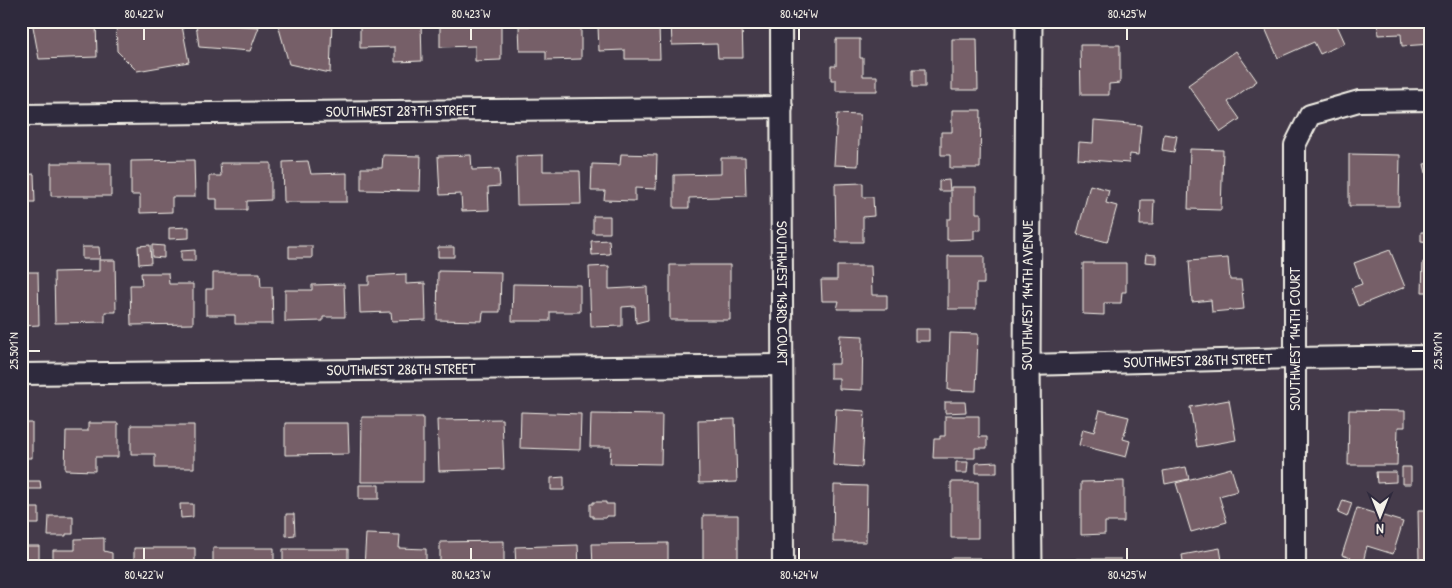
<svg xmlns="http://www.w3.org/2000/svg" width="1452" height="588" font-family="'Patrick Hand',sans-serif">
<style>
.building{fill:#765e68;stroke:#f4f1e8}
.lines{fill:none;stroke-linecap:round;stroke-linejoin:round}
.minor-casing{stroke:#f4f1e8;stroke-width:24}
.tertiary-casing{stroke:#f4f1e8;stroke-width:29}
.minor{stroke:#2f2a3d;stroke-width:20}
.tertiary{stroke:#2f2a3d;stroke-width:25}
.ticks{fill:none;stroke:#f4f1e8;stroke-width:2}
.labels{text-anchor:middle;stroke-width:5;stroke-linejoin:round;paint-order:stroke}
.street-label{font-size:15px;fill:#f4f1e8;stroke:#2f2a3d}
.neatline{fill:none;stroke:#f4f1e8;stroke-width:2}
.ticks-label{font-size:12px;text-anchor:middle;fill:#f4f1e8}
</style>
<rect width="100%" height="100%" fill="#443a4a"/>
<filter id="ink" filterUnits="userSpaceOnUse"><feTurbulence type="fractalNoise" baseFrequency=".02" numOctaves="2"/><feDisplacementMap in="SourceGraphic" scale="10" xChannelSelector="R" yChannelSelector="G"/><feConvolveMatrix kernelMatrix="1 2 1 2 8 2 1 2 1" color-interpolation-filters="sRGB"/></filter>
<g filter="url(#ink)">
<!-- building -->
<path class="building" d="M21 21H29L21 56Z
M32 21H96L97 57 39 59Z
M116 21H181L189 62 137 71 117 51Z
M277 21H332L330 73 289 64Z
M360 21H421L422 61 395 62V47L360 48Z
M440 21 501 22V60L475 61V46L440 47Z
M671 21H742L743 58H718L717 44 672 45Z
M1262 21H1335L1345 43 1320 54 1314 42 1278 58Z
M1377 21H1431V44L1402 46 1401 34 1378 35Z
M196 23 259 27 250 51 199 47Z
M608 23H636V26H659L660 59H625V50L599 51 598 26H608Z
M519 26H581V59L546 60V51H520Z
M836 39H860V58H863V76H877V91H836V80H831V66H836Z
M952 39H977L978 90H952Z
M1080 45H1120V83L1109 84V95H1081Z
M1236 51 1257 81 1228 102 1240 119 1221 132 1188 85Z
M913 69H925V87H913Z
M952 110H981L980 168H950V155H941V132H952Z
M837 114 860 115 858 166 834 165Z
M1094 121 1141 125 1138 155 1130 154 1129 163 1078 159 1079 142 1093 143Z
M1164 134 1177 136 1174 152 1162 150Z
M1190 149 1223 150 1221 210 1188 209Z
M621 154 657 155 656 189 635 188V201L604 200 605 191H591L592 164 620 165Z
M1349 154 1400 155 1399 206H1349Z
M383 155 421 156 420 191 361 190V168H382Z
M471 155 472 170 499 169 500 186 488 187 489 210 462 211 461 194 440 195 438 156Z
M543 155V171H580L581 204 517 205 516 156Z
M721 158H745L746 196 689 198V208H674V175L721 174Z
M194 160 195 197H172V212L140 213V195H131V161Z
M308 161 311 174 347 173V202H284L283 162Z
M51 163H111V196H51Z
M220 163H271V200L247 201V210H217V199H209V176H221Z
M1431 163V195L1424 164Z
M34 174 35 202H23V215H21V175Z
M949 180 950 191H939V181Z
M863 183V197H873L874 216 863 217V242H836L835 184Z
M1090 185 1109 190 1106 203 1117 206 1107 242 1077 234Z
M951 187H976V213H981V230H974V239L947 240V219H951Z
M1141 200H1154L1153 225H1140Z
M593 216H610V233H593Z
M189 227V238L169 239V228Z
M1421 232H1431V242L1421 241Z
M609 240 610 254 592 255 591 241Z
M150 245 151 263 139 264 138 246Z
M152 245 164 246V258L152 257Z
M289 246H312V258H289Z
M82 247H99L100 259H82Z
M438 247H454V257H438Z
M195 250V261H181V251Z
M1390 250 1405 287 1358 306 1351 288 1362 284 1354 263Z
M1146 254 1156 255V263L1145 262Z
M948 256H984V284H976V309H948Z
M1228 258 1230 280H1241L1244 309 1212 312 1211 300 1192 302 1189 261Z
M99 260H115L116 312H105V322L55 323 54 272 99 271Z
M1423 262H1431V292H1422Z
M1083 263H1126V292H1122L1121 303H1104V315L1083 314Z
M670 265H730V320H670Z
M609 266V289L647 287 648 320 636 323 635 306 622 307V326L591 327 589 267Z
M837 266H871L872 295H887V309H837L839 301H822L821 280H837Z
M438 271 501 272 500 312H483L482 321 437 320Z
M21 272H38L39 325 21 326Z
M141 273H168L169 284H193V324L131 325 130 285H142Z
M213 273H260L261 287H272L273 324H235V315H206V289H213Z
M406 274V284L425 283 426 320 392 321 391 312 360 313 359 285H369V276Z
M344 284 345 317H323V321L285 322V290H312V285Z
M513 284 580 285V312H550V321H512Z
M915 329H929V341H915Z
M950 333 978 334 976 391 948 390Z
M840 335 863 336 862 390 839 389V378H830V364H839Z
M1229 400 1236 440 1197 447 1190 407Z
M945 402H965L966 412 945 413Z
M836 409 865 411 862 467 833 465Z
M1100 410 1129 417 1123 439 1130 441 1126 457 1079 445 1083 429 1094 432Z
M1349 410 1405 411V427H1398L1397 465H1348Z
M521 412 581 414 580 450 520 448Z
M591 414 662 415 661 464 610 463 611 447H590Z
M945 416H979V437H987V448H975V458H933L934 439H940V436H945Z
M362 417H423V482H361Z
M502 419 504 469 439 471 437 420Z
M735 419 737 482 699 483 698 420Z
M21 423H32V458H21Z
M88 423H118V457H95V471L65 470 66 431H88Z
M285 423H348L349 454 285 455Z
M131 425H194V468H155V454H131Z
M956 462H968L967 473H956Z
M997 462V473H976V463Z
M1186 467 1189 479 1165 484 1163 471Z
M1402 467H1411V484H1402Z
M1231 468 1238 491 1219 496 1227 522 1191 532 1176 483Z
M1376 472H1396V482L1377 483Z
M564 477V490H551V478Z
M25 481H40L41 489H26Z
M1124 481V522H1105V534L1081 535V482Z
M951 482H978V538H951Z
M359 485H379V499H359Z
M834 485 867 486 866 542H833Z
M1343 500 1352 503 1347 517 1338 513Z
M593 502H606V504H614V516H606V518H593V516H590V504H593Z
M180 504H193V517L181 518Z
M26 508H39V524H26Z
M1357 508 1403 522 1393 554 1367 546 1363 562 1342 555Z
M1418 510H1431V560H1419Z
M286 514H294L295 535 286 536Z
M703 515H738V567H703Z
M49 516H73V534H66V536H48Z
M366 534 400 535 399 548 426 549V567H364Z
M21 536 22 546H39V567H21Z
M104 538V551L112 553V567H53V550H75V539Z
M504 541V567H492V565L440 567V542Z
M668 543V567H593L592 544Z
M578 545 579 567H516L515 547Z
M134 548H195V567H134Z
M213 548H274V567H213Z
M1220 548 1223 567H1184L1182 555Z
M283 549H348V567H283Z
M951 558H980V567H951Z
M1076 559H1121V567H1076Z
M834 564H875V567H834Z"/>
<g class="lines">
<defs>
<g id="minor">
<path id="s1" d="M781 21 783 567"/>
<path id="s2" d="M21 115 782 107"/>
<path id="s3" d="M1027 365 1295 358 1431 356"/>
<path id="s4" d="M21 374 781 365"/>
<path d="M1295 567V145L1310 115 1359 101 1431 100"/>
</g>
<g id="tertiary">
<path id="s5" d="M1029 567 1027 365 1029 21"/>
</g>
</defs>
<!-- minor casing -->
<use href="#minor" class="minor-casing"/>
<!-- tertiary casing -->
<use href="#tertiary" class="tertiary-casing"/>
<!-- minor -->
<use href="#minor" class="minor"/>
<!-- tertiary -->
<use href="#tertiary" class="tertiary"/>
</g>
</g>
<!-- ticks -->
<path class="ticks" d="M144 28V40M471 28V40M799 28V40M1127 28V40M28 351H40M1412 351H1424M144 548V560M471 548V560M799 548V560M1127 548V560"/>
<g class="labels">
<!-- street labels -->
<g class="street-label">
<text dy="5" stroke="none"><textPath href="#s2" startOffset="380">SOUTHWEST 287TH STREET</textPath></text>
<text dy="5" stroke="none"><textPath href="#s1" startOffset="272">SOUTHWEST 143RD COURT</textPath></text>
<text dy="5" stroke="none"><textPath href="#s5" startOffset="272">SOUTHWEST 144TH AVENUE</textPath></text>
<text transform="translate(1295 339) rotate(-90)" y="5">SOUTHWEST 144TH COURT</text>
<text dy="5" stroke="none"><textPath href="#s3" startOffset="171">SOUTHWEST 286TH STREET</textPath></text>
<text dy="5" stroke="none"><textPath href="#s4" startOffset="380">SOUTHWEST 286TH STREET</textPath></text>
</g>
</g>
<!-- margin -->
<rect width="1452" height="588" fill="none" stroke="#2f2a3d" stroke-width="55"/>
<!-- north arrow -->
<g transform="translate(1380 516) rotate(180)" stroke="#2f2a3d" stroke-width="4" paint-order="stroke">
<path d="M0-4L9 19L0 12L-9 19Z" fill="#f4f1e8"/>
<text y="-8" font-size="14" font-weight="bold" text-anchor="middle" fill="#f4f1e8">N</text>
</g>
<rect x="28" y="28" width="1396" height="532" class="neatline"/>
<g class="ticks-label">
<text x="144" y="18">80.422°W</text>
<text x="471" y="18">80.423°W</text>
<text x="799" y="18">80.424°W</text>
<text x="1127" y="18">80.425°W</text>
<text transform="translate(1438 351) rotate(-90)" y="4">25.501°N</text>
<text transform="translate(14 351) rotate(-90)" y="4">25.501°N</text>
<text x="144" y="579">80.422°W</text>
<text x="471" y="579">80.423°W</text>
<text x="799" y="579">80.424°W</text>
<text x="1127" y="579">80.425°W</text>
</g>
</svg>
